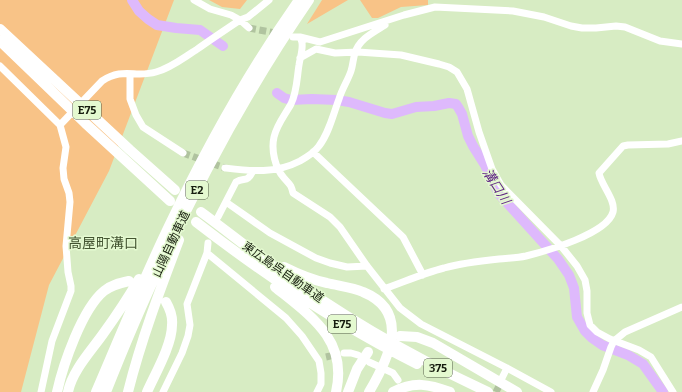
<svg xmlns="http://www.w3.org/2000/svg" width="682" height="392" font-family="Bitter,'Noto Sans JP',serif">
<style>
.green{fill:#f8c387}
.lines{fill:none;stroke-linecap:round;stroke-linejoin:round}
.river{stroke:#deb9fc;stroke-width:10}
.minor-tunnel{stroke:#b0c39f;stroke-width:7;stroke-dasharray:7 3.5;stroke-linecap:butt}
.minor{stroke:#fff;stroke-width:7}
.highway{stroke:#fff;stroke-width:10}
.labels{text-anchor:middle;stroke-width:3;stroke-linejoin:round;paint-order:stroke}
.shield{fill:#e4f9d0;stroke:#545f48;stroke-width:1}
.shield-label{font-size:11px;font-weight:bold;fill:#161d0e}
.street-label{font-size:12px;fill:#161d0e;stroke:#e4f9d0}
.water-label{font-size:13px;font-style:italic;fill:#612686;stroke:#e4f9d0}
.quarter-label{font-size:14px;fill:#445532;stroke:#e4f9d0}
</style>
<rect width="100%" height="100%" fill="#d7ecc3"/>
<!-- green -->
<path class="green" d="M0 0H174L109 171 49 285 21 392H0Z
M209 0H247L240 9 222 7Z
M322 0H348L307 24Z
M360 0H428V5L401 7 378 18H372Z"/>
<g class="lines">
<!-- river -->
<path class="river" d="M132 0 139 11 148 19 157 25 176 28 200 30 223 46
M277 93 284 98 291 100 312 99 337 100 349 102 385 113 392 114 416 107 434 106 449 103 456 104 458 107 462 114 468 136 473 146 485 165 499 194 558 259 569 275 574 288 577 317 585 331 592 338 602 345 628 355 643 364 663 392"/>
<!-- minor-tunnel -->
<path class="minor-tunnel" d="M249 28 281 34
M183 153 225 168
M326 357 339 354
M496 392 502 380"/>
<!-- minor -->
<path class="minor" d="M194 0 210 9 231 15 240 20 249 28
M293 37H300L320 42 404 15 435 7 513 11 544 17 571 26 582 28H596L616 26 625 27 660 41 682 44
M300 37C301 40 302 41 302 43 303 50 300 58 299 65 297 77 297 92 291 104 285 115 277 124 274 137 271 150 275 168 284 178 290 185 291 184 293 193L330 217 340 227 367 266 400 308 421 324 507 368 551 392
M300 58 316 49 335 53 358 52 401 55 439 64 449 67 457 72 467 89 479 132 492 169 501 185 561 246 577 266 585 280 587 291V313L590 325 597 332 610 339 639 350 651 357 673 392
M0 66 60 125 66 147 63 168 64 179 69 193 70 202 66 246 68 272 71 286V291L52 341 41 392
M130 74V99L136 115 143 127 183 153
M60 125 102 81C123 67 135 78 156 72 171 68 183 58 196 50 210 40 225 30 240 20L248 17 269 0
M313 152 403 237 423 275
M225 168C251 171 275 174 300 161 307 157 314 153 319 146 329 133 333 115 339 99 342 89 348 80 351 71 353 65 353 59 355 53 359 39 374 32 385 25
M226 202 270 233 316 258 330 263 347 267 367 266
M218 217 236 182C245 177 247 183 253 171
M207 253 286 318 302 336 319 361 321 373V384L317 392
M384 289C404 282 424 273 444 268 462 263 480 261 499 259 507 258 517 258 526 256 546 251 607 234 613 212 616 200 601 185 599 173L623 146 628 145 668 144 682 141
M344 353H351L358 355
M369 362 393 373 398 380
M502 378 507 368
M163 392 182 353 188 336 190 325 187 304 207 253 208 243
M593 392 603 370 611 347 614 341 625 332 682 307"/>
<!-- highway -->
<path class="highway" d="M0 29 130 150 175 190
M0 41 85 123 170 201
M201 212C223 228 244 245 266 261 335 312 410 356 488 392
M196 222C266 276 338 325 417 364
M284 267C298 274 312 280 327 283 339 286 352 287 363 292 412 312 388 360 369 392
M275 287C311 316 348 340 336 392
M400 336 417 337 433 343 517 392
M57 392C63 365 82 309 104 291 111 285 120 283 129 281
M68 392C72 371 91 351 103 334 116 316 128 298 139 279
M96 392C120 336 143 280 169 226 206 148 249 71 299 0
M106 392C123 349 141 306 161 264 203 172 252 83 309 0
M128 392C141 340 160 290 179 240
M147 392C155 374 172 345 172 325 173 316 170 309 166 302
M348 392 357 369 368 352
M393 392C414 381 429 384 450 392"/>
</g>
<g class="labels">
<!-- shield labels -->
<g class="shield">
<rect x="73" y="101" width="28" height="18" rx="3"/>
<rect x="186" y="181" width="22" height="18" rx="3"/>
<rect x="328" y="315" width="28" height="18" rx="3"/>
<rect x="424" y="359" width="28" height="18" rx="3"/>
</g>
<g class="shield-label">
<text x="87" y="114">E75</text>
<text x="197" y="194">E2</text>
<text x="342" y="328">E75</text>
<text x="438" y="372">375</text>
</g>
<!-- street labels -->
<g class="street-label">
<text transform="translate(171 244) rotate(-65)" y="4">山陽自動車道</text>
<text transform="translate(283 272) rotate(35)" y="4">東広島呉自動車道</text>
</g>
<!-- water labels -->
<g class="water-label">
<text transform="translate(497 186) rotate(57)" y="5">溝口川</text>
</g>
<!-- quarter labels -->
<g class="quarter-label">
<text x="103" y="248">高屋町溝口</text>
</g>
</g>
</svg>
